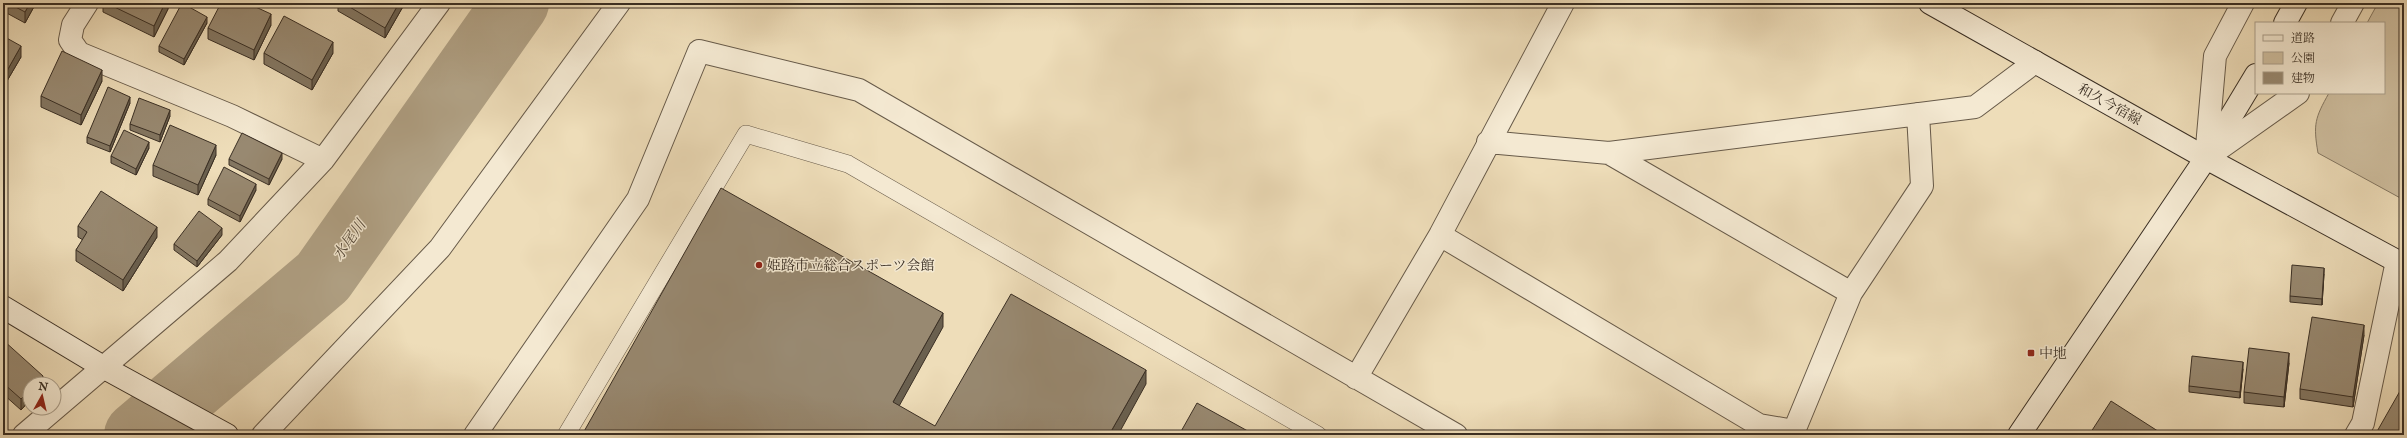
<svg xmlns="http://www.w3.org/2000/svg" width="2407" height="438" font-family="'IM FELL English','Noto Serif JP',serif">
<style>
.green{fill:#cfbfa0;stroke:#847762}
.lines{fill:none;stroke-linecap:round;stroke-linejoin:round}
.river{stroke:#b1a286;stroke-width:66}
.lane-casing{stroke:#675a49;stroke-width:18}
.street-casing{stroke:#675a49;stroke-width:24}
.secondary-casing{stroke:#3a2f24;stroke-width:24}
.lane{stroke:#f4e9d2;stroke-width:17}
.street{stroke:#f4e9d2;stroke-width:22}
.secondary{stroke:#f4e9d2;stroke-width:22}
.wall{fill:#837661;stroke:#3a2f24}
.shaded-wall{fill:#6a604f;stroke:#3a2f24}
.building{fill:#988971;stroke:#3a2f24}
.poi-dot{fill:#8f2418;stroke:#f4e9d2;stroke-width:1.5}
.labels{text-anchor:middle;stroke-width:3;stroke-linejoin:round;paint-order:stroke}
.street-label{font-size:14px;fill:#3a2f24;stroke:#f4e9d2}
.poi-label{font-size:14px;fill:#3a2f24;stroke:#f4e9d2;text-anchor:start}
.water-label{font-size:15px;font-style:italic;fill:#584c3c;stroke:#f4e9d2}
</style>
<rect width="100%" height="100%" fill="#eeddb9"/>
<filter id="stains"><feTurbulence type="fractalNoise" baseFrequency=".005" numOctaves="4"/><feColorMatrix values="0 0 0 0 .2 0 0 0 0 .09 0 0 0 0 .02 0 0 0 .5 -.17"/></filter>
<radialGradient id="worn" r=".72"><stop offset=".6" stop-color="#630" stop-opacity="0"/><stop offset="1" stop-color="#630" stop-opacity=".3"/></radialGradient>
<!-- green -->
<path class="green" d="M2378 3H2404V200L2318 153C2313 124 2315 118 2329 93H2384V23H2367Z"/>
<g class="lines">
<!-- river -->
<path class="river" d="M137 435 323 277 516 3"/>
<defs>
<path id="lane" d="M566 435 746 134 848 164 1318 435"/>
<path id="street" d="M87 3 73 25 70 40 79 53 232 116 323 160
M2342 23 2353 3
M1488 142 1609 153 1851 293 1794 431 1759 425 1755 435
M1609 153 1975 107 2035 62
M2206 158 2215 56 2243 3
M2206 158 2298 93
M1440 235 1759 425
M1851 293 1922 186 1918 114
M1356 378 1440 235 1563 3
M24 435 228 261 323 160 439 3
M263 435 440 248 619 3
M475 435 638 199 699 51 859 90 1456 435
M2356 435 2363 423 2397 261"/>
<path id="secondary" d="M1930 3 2206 158 2404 265
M2285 23 2296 3
M3 307 103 367 227 435
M2019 435 2206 158 2256 75"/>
</defs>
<!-- lane casing -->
<use href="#lane" class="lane-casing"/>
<!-- street casing -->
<use href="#street" class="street-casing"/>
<!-- secondary casing -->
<use href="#secondary" class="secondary-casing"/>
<!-- lane -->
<use href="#lane" class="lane"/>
<!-- street -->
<use href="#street" class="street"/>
<!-- secondary -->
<use href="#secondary" class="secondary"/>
</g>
<!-- wall -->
<path class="wall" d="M3 3H36L25 23 3 11Z
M103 3H168V9L154 37 103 12Z
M338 3H405L385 38 338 11Z
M207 23 184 65 159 52V46Z
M271 25 254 60 208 39V28Z
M3 36 21 57 4 86 3 85Z
M264 53H333L312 90 264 64Z
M102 81 81 125 41 107V96Z
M130 103 110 152 87 143V137Z
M170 116 160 142 130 130V124Z
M149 148 136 175 111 163V156Z
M216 155 198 195 153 176V165Z
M229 159H282L269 185 229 165Z
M256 190 240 222 208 205V199Z
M78 226 157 237 123 291 76 261V250L83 240 78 237Z
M222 235 197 267 174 250V244Z
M2324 274 2322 305 2290 302V296Z
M2364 335 2353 407 2300 399V389Z
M3 340 43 384H30V400L21 410 3 394Z
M2289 363 2284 407 2244 403V392Z
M2243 369 2240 398 2189 392V386Z"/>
<!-- shaded-wall -->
<path class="shaded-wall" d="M30 3H36L25 23V12Z
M165 3H168V9L154 37V26Z
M399 3H405L385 38V28Z
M271 14V25L254 60V50Z
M207 17V23L184 65V59Z
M333 42V53L312 90V80Z
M21 46V57L4 86V76Z
M102 70V81L81 125V115Z
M130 97V103L110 152V146Z
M170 110V116L160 142V135Z
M149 142V148L136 175V169Z
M216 145V155L198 195V185Z
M282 153V159L269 185V179Z
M256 184V190L240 222V216Z
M157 227V237L123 291V280Z
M222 228V235L197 267V261Z
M2324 268V274L2322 305V299Z
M943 313V327L893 417V402Z
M2364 325V335L2353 407V397Z
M2289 353V363L2284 407V397Z
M2243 362V369L2240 398V392Z
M1146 370V384L1118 435H1109Z
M43 376V384H35Z
M30 390V400L21 410V399Z"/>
<!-- building -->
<path class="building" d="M8 3H30L25 12Z
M106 3H165L154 26Z
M182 3 207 17 184 59 159 46Z
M221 3H247L271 14 254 50 208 28Z
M343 3H399L385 28Z
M284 16 333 42 312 80 264 53Z
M3 36 21 46 4 76 3 75Z
M62 51 102 70 81 115 41 96Z
M108 87 130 97 110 146 87 137Z
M139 98 170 110 160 135 130 124Z
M170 125 216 145 198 185 153 165Z
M124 130 149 142 136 169 111 156Z
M242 133 282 153 269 179 229 159Z
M224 167 256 184 240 216 208 199Z
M721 188 943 313 893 402 935 426 1011 294 1146 370 1109 435H582Z
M101 191 157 227 123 280 76 250 87 232 78 226Z
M199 211 222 228 197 261 174 244Z
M2292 265 2324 268 2322 299 2290 296Z
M2312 317 2364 325 2353 397 2300 389Z
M3 340 43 376 35 384H30V390L21 399 3 383Z
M2249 348 2289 353 2284 397 2244 392Z
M2192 356 2243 362 2240 392 2189 386Z
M2404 384V435H2375Z
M2111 401 2164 435H2089Z
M1197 403 1255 435H1179Z"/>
<!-- markers -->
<g class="poi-dot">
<circle cx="759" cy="265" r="4"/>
<rect x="2027" y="349" width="8" height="8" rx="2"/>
</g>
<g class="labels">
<!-- street labels -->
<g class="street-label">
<text transform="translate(2110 104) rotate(29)" y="5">和久今宿線</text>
</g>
<!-- poi labels -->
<g class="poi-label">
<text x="767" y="270">姫路市立総合スポーツ会館</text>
<text x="2039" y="358">中地</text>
</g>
<!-- water labels -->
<g class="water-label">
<text transform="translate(349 240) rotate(-55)" y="5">水尾川</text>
</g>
</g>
<!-- margin -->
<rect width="2407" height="438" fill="none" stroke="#eeddb9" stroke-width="16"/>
<rect x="4" y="4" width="2399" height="430" fill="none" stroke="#3a2f24" stroke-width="2"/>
<rect x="8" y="8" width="2391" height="422" fill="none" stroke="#3a2f24"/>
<!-- legend -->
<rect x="2255" y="22" width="130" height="72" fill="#f4e9d2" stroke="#aa9f8c"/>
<rect x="2263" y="35" width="20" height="6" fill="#f4e9d2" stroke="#aa9f8c"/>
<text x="2291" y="42" font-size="12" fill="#3a2f24">道路</text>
<rect x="2263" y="52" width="20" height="12" fill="#cfbfa0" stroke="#aa9f8c"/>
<text x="2291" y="62" font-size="12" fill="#3a2f24">公園</text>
<rect x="2263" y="72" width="20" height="12" fill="#988971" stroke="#aa9f8c"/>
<text x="2291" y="82" font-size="12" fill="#3a2f24">建物</text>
<!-- north arrow -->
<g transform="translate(42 396) rotate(8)"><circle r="19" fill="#f4e9d2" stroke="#aa9f8c"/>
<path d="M0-3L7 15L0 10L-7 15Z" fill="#8f2418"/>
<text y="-6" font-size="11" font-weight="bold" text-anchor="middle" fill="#3a2f24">N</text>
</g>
<rect width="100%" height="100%" filter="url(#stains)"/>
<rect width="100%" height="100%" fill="url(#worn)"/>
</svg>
